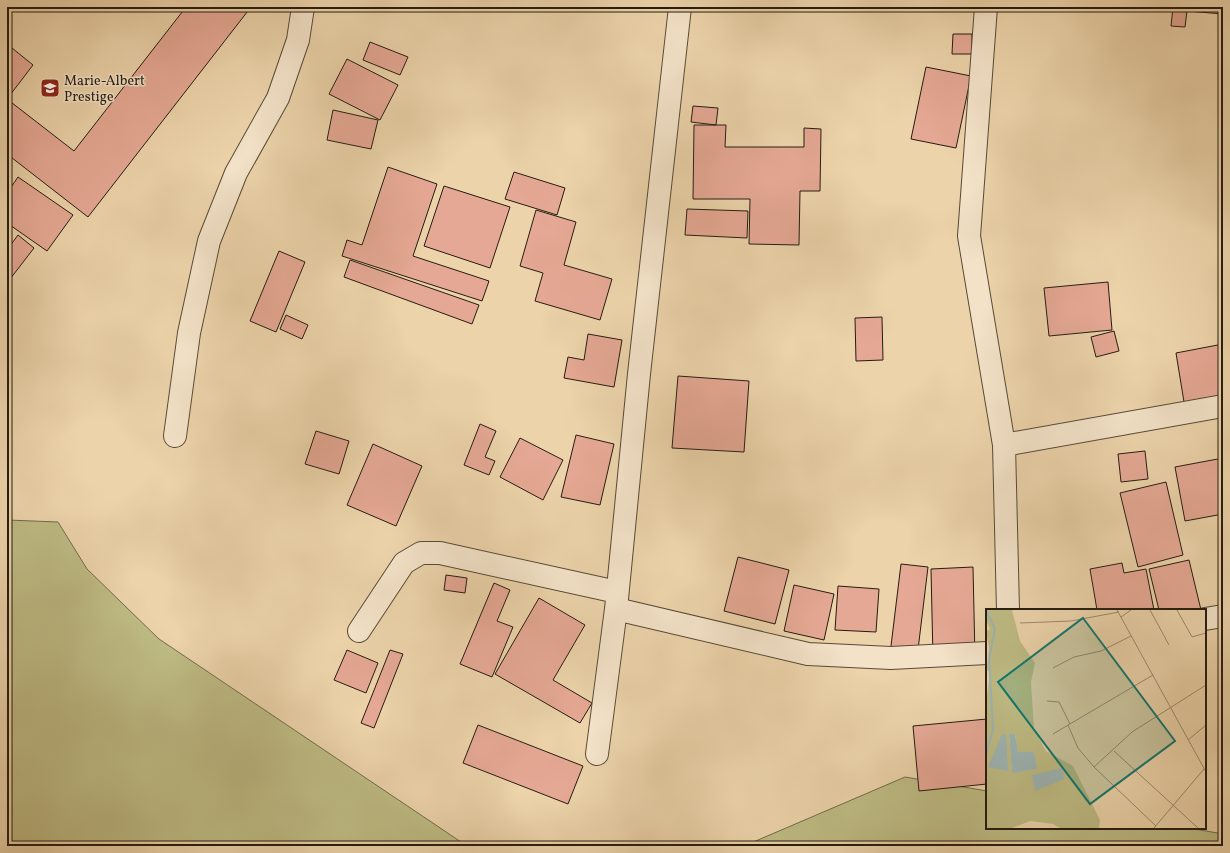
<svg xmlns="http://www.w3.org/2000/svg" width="1230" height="853" font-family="Vollkorn,serif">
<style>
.green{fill:#bebb84;stroke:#726c4a}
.building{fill:#e5a894;stroke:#261c11}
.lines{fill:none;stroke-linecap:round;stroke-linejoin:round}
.minor-casing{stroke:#584a37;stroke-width:24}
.minor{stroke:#f3e2c8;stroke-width:22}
.labels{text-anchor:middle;stroke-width:3;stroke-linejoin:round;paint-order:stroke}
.poi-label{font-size:14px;fill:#261c11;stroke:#f3e2c8;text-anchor:start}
.inset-river{fill:none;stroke:#9db5b4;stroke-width:2}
.inset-road{fill:none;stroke:#9d8a6d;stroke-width:1}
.view{fill:#0f766e;fill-opacity:0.15;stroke:#0f766e;stroke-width:2}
.inset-edge{fill:none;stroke:#261c11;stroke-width:2}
</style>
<rect width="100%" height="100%" fill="#ecd3aa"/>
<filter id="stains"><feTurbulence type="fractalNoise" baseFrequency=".005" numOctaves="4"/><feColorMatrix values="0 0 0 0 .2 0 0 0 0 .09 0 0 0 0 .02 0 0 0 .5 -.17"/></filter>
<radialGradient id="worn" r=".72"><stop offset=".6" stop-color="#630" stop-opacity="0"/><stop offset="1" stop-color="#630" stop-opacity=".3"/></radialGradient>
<!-- green -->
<path class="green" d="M7 520 58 522 87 569 159 639 467 846H7Z
M905 777 987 791V828H1189L1223 834V846H744Z"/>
<!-- building -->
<path class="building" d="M186 7H251L88 217 7 154V99L74 151Z
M1173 7H1223V14L1187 11 1185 27 1171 26Z
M953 34H972V54H952Z
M370 42 408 57 400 75 363 60Z
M7 44 33 65 7 99Z
M347 59 398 85 380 120 329 94Z
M926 67 971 76 956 148 911 139Z
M693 106 718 108 716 125 691 122Z
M333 110 378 120 371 149 327 140Z
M694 125H726L725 147H804V128L821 129 820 191H800L799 245 749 244 750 199H693Z
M388 167 437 184 413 256 489 281 482 301 342 256 347 240 362 245Z
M514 172 565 188 557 215 505 199Z
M18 177 73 215 47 251 7 223V193Z
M444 186 510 207 490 268 424 246Z
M687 209 748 211 747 238 685 235Z
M536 210 576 222 564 265 612 279 600 320 535 301 543 273 520 266Z
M18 235 34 248 7 283V250Z
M279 251 305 262 276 332 250 321Z
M350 260 479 305 472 324 344 277Z
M1108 282 1112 330 1049 336 1044 288Z
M286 315 308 325 302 339 280 329Z
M882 317 883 360 856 361 855 318Z
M1114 331 1119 351 1096 357 1091 337Z
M588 334 622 340 614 387 564 378 568 357 584 360Z
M1223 344V395L1184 402 1176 353Z
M678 376 749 381 744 452 672 448Z
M480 424 496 431 485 457 495 461 489 475 464 465Z
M316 431 349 441 339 474 305 464Z
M576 435 614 444 600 505 561 497Z
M520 438 563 460 543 500 500 477Z
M373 444 422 466 396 526 347 505Z
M1145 451 1148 479 1121 482 1118 454Z
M1223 458V514L1185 521 1175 467Z
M1166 482 1183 555 1138 567 1120 493Z
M738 557 789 570 775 624 724 611Z
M1189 560 1201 610H1159L1149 569Z
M1122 563 1124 573 1146 569 1154 610H1097L1090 569Z
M901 564 928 567 917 658 890 654Z
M973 567 975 658 933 659 931 569Z
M446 575 467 578 465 593 444 590Z
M494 583 510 590 497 621 513 627 492 677 460 664Z
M794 585 834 594 824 640 784 631Z
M838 586 879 589 876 632 835 630Z
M539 598 585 625 553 680 592 703 580 723 495 674Z
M347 650 378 663 366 693 334 680Z
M390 650 403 654 374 728 361 723Z
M987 719V784L919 791 913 726Z
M478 725 583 766 568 804 463 763Z"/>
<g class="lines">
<defs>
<path id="minor" d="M986 7 969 236 1004 445 1008 610
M175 436 189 333 209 241 236 173 278 98 298 40 303 7
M1004 445 1223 406
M616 609 808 654 891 658 987 653
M1205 619 1223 616
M359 631 404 563 421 553H440L617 592
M597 754 616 609 639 374 680 7"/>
</defs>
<!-- minor casing -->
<use href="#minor" class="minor-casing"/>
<!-- minor -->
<use href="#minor" class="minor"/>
</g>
<!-- icons -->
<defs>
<symbol id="school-square" viewBox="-11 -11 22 22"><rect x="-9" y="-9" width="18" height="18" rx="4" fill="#8f2418" stroke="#f3e2c8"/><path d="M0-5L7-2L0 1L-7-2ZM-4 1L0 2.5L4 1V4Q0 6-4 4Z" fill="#fff"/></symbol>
</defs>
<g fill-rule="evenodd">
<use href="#school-square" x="39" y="77" width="22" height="22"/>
</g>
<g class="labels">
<!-- poi labels -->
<g class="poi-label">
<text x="64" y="85">Marie-Albert<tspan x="64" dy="16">Prestige</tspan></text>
</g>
</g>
<!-- overview -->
<g transform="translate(986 609)">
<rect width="220" height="220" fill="#ecd3aa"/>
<path d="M0 1H26L34 32 49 54 45 73 48 120 60 142 87 157 114 211 113 219H74L67 215 44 212 26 219H0V96L4 62 1 61 3 38 0 23 4 20 0 11ZM23 125H29L32 143 50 160 26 163Z" fill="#bebb84" fill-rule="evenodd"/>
<path d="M16 125 20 126 22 162 2 158ZM23 125H29L32 143H48L51 160 26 164ZM76 159 78 170 49 182 46 166Z" fill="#9db5b4"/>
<path class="inset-river" d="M0 145 7 121 3 50 9 20 0 1"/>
<path class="inset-road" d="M131 1 220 163M164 1 183 36M191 1 206 28 220 24M135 8 145 1M34 14 85 12 133 3M67 59 88 48 115 42 145 27M61 92 73 93 84 115M82 116 92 139 108 158M67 125 167 66M202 131 220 116M128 142 212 219M170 217 108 158 146 123 220 76M168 219 218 160"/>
<path class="view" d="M97 9 189 132 104 195 12 73Z"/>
<rect width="220" height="220" class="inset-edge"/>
</g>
<!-- margin -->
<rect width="1230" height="853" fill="none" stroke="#ecd3aa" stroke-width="24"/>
<rect x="8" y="8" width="1214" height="837" fill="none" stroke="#261c11" stroke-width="2"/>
<rect x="12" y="12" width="1206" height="829" fill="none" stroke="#261c11"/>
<rect width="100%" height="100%" filter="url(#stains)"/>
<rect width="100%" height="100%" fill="url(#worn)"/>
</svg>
